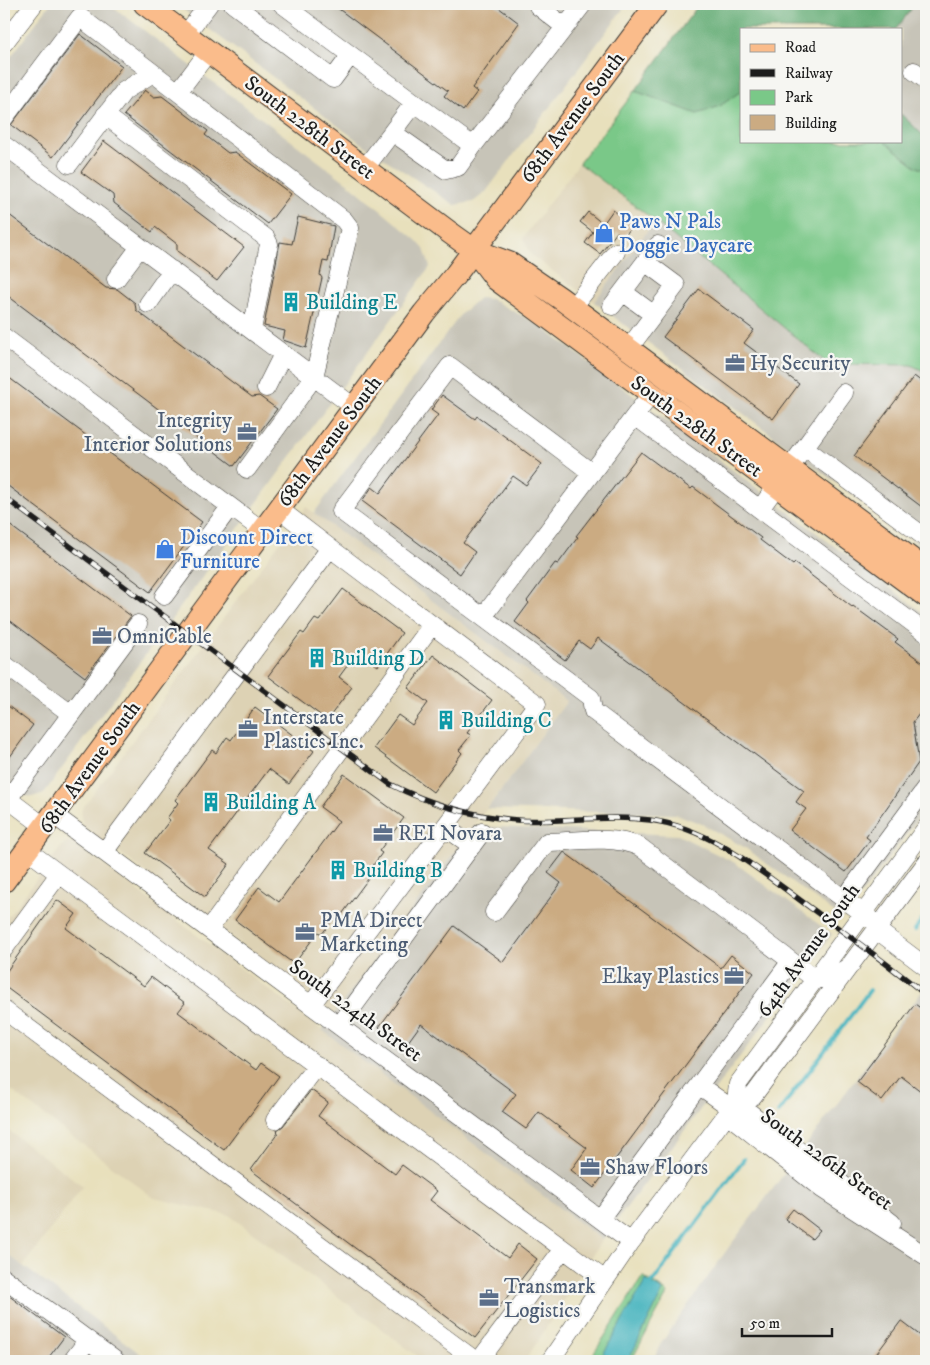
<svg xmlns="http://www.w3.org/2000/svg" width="930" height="1365" font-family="'IM FELL DW Pica',serif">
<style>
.built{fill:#ddd2b4}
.industrial{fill:#c7c4b8}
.green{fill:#7ac888;stroke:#4b7252}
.forest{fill:#63ac74;stroke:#406448}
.water{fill:#43b2bd;stroke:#30676c}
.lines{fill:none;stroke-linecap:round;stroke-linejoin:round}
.stream{stroke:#43b2bd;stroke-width:4}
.building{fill:#cbab82}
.minor-casing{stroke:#3b3934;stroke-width:19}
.major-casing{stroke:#3b3934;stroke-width:24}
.minor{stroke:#fff;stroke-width:18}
.major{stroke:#fabc8b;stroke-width:22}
.rail-casing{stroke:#1c1c1c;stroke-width:5.5}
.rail{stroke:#f6f6f2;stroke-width:4;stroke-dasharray:11;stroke-linecap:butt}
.labels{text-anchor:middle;stroke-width:4.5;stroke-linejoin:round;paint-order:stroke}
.street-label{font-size:21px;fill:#1c1c1c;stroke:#f6f6f2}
.shop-label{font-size:21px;fill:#366cbe;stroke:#f6f6f2;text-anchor:start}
.culture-label{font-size:21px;fill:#0d838f;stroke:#f6f6f2;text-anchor:start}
.service-label{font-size:21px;fill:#4e5e75;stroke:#f6f6f2;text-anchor:start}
</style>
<rect width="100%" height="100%" fill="#f6f6f2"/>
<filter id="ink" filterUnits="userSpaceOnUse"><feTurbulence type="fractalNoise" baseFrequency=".02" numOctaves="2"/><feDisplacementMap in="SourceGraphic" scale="10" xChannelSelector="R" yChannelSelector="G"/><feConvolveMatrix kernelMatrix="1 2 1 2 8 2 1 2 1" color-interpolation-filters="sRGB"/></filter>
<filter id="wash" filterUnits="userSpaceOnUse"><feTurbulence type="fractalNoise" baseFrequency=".0096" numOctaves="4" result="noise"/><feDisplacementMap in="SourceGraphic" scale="20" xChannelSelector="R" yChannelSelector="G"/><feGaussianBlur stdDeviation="1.12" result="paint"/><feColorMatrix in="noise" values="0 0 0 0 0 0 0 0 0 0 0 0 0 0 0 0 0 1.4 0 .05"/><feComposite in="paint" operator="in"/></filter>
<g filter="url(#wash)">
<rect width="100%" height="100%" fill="#e8e0bc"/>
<!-- built -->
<path class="built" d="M579 163 655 221 594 302 531 255 523 238Z
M306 507 567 701 334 1014 84 826 81 818 82 809Z
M67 843H74L602 1240 525 1361H424L229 1215 154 1198 4 1085V922L63 845Z
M4 1127 83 1186 23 1266 4 1251Z"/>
<!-- industrial -->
<path class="industrial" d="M50 4H109L350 185 416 240 424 249 430 267 44 793 32 797 4 791V66Z
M176 4H627L485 193 473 202 455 205 362 144Z
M915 4H926V138L901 114V29H896Z
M655 221 828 364 911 365 926 372V550L594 302Z
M479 298 491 299 539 325 926 615V808L843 919 744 847 702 824 676 814 487 809 567 701 314 513 461 314Z
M474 826 678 835 735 863 832 934 602 1240 322 1030Z
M926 986V1361H653L660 1345 729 1247Z
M4 1251 23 1266 150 1361H4Z"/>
<!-- green -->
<path class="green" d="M635 91 697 114 720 106 741 91V141H884L917 167 926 170V372L911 365 828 364 655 221 579 163Z
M643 1276 668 1293 631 1361H589Z"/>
<!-- forest -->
<path class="forest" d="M699 4H915L896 29H741V91L720 106 697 114 635 91Z
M901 114 926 138V170L917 167 884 141H901Z"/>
<!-- water -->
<path class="water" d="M646 1280 663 1291 628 1361H599Z"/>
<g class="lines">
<!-- stream -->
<path class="stream" d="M915 930 926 915
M778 1113 870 990
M652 1283 744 1159"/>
</g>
<g id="blocks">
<!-- building -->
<path class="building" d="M332 4H494L519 23 472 88 477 92 463 111 444 96 448 91Z
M80 34 122 66 53 157 11 125Z
M145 90 154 97 162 96 208 131 205 135 228 153 235 152 291 194 268 224 124 115Z
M104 141 244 247 217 281 177 251V244L155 227 152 232 114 203 113 195 81 172Z
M613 210 633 225 624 237 617 232 600 254 585 243 593 232 580 222 588 212 603 224Z
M4 211 106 288 117 289 135 303 136 310 252 397 259 396 277 409 234 466 4 293Z
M298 217 334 226 328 262 323 261 320 275 322 278 306 348 283 340 285 331 264 326 280 242 292 244Z
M699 289 754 330 744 343 799 384 773 419 663 337Z
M4 374 202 522 150 592 4 483Z
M914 376 926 385V510L854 456Z
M442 395 475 419 477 416 542 464 526 485 513 476 463 543 475 552 460 574 362 501 372 487 380 493 438 415 431 410Z
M641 452 691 489 693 487 761 538 760 540 793 565 795 563 852 607 853 606 898 639 895 642 926 665V705L913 722 919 762 866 837 870 840 846 872 790 830 806 809 796 802 804 791 598 638 590 649 579 641 565 660 515 622 529 603 527 601 555 563 558 564 578 537 576 536Z
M4 521 131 616 85 677 4 616Z
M343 589 402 633 378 666 358 651 339 677 352 687 327 720 268 676 301 632 304 634 315 619 319 621Z
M433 655 492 700 467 733 471 735 459 750 462 753 433 792 374 748 398 715 412 725 428 703 408 688Z
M4 703 33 725 4 765Z
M255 707 314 751 289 784 269 769 209 850 229 864 205 897 145 853 170 820 167 818 178 803 175 800 212 750 216 753 227 737 231 740Z
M344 774 404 818 379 851 382 853 371 868 374 871 337 921 333 919 322 934 318 932 294 964 235 920 259 887 279 902 339 821 320 807Z
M564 852 721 968 731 955 754 973 594 1188 571 1170 587 1148 539 1112 526 1129 502 1112 516 1094 421 1024 405 1046 379 1027 454 926 503 962 561 883 548 873Z
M57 900 76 914 66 928 144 986 151 977 185 1003 178 1012 256 1070 261 1063 279 1076 224 1150 4 986V975Z
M915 1004 926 1012V1095L901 1076 882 1101 857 1082Z
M311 1090 328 1102 318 1116 395 1174 402 1165 437 1191 430 1200 508 1258 518 1244 537 1259 475 1338 251 1170 278 1133 277 1130 283 1126Z
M793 1209 820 1230 812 1239 785 1219Z
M4 1292 64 1337 46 1361H4Z
M901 1321 926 1340V1361H871Z"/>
</g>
</g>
<g filter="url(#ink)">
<use href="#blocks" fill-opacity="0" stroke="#3b3934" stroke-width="1"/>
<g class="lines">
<defs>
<path id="minor" d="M233 4 333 79 350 56
M282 4 473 146 583 4
M539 4 538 6 565 27
M186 34 209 4
M4 43 34 4
M914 71 926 80
M178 92 344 220 350 228 314 377 247 469
M105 115 266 238 269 244 252 330
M4 118 80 17 178 92 209 51
M392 132 446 170 458 167 473 146
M4 145 354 407
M69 164 124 91 153 73
M365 168 414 103
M116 279 140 247
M623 292 654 315
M148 304 172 270
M612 306 658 245
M573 307 616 252
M4 337 263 531
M629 348 676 285 645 262
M266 388 283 354
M635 416 926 633
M805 448 926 538
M592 473 450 366 341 511 591 698 593 711 880 926
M760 509 844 393
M330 548 537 704 441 832
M164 596 230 507
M483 617 652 393
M4 664 71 714
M4 796 45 827
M8 799 138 624
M54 815 631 1242
M27 850 605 1280
M104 852 330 548 279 509
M844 899 926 788
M494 912 547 842C577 841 613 835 640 847L791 961
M209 929 432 625
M877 930 926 967
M4 949 59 874
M311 1005 441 832H452L472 846
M4 1010 476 1361
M339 1026 482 832
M700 1086 731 1108
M736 1102 753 1096 926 863
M736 1102 892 1223
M727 1114 822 1189 926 1256
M275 1120 317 1065
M600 1219 791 961 816 980 838 974 851 965
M4 1278 116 1361
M72 1361 88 1340
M479 1361 563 1249
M550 1361 631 1242 736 1102 738 1084 926 828"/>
<path id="major" d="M145 4 449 232 474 250 509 263 560 298 926 570
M474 250 496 279 926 596
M4 881 424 313 456 274 657 4"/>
</defs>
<!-- minor casing -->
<use href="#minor" class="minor-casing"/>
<!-- major casing -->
<use href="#major" class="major-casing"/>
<!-- minor -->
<use href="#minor" class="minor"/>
<!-- major -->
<use href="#major" class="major"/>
<defs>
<path id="rail" d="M4 497 390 784C431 805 471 816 517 820 561 823 606 814 650 820 711 828 760 871 808 906 848 935 888 964 926 995"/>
</defs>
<!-- rail casing -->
<use href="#rail" class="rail-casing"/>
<!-- rail -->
<use href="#rail" class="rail"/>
</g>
</g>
<!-- icons -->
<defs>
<symbol id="shop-bare" viewBox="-9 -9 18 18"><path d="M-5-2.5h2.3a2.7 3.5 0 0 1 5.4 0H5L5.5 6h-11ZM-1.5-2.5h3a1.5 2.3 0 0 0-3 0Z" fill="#3f7fe0" stroke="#f6f6f2" stroke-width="2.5" paint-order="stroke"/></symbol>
<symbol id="building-bare" viewBox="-9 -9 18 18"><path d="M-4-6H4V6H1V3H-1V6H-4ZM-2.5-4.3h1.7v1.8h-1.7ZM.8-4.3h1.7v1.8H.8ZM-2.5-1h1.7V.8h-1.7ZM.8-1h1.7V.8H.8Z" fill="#0f9aa8" stroke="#f6f6f2" stroke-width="2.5" paint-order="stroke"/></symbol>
<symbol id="office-bare" viewBox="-9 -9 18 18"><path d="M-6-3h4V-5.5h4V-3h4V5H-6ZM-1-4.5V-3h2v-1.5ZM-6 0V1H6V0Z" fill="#5c6f8a" stroke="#f6f6f2" stroke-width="2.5" paint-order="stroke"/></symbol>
</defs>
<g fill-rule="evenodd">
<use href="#shop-bare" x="590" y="219" width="28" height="28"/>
<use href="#building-bare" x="277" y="288" width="28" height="28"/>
<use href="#office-bare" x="721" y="349" width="28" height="28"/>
<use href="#office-bare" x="233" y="418" width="28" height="28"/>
<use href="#shop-bare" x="151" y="535" width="28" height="28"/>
<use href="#office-bare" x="88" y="622" width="28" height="28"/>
<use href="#building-bare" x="303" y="644" width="28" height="28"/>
<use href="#building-bare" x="432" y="706" width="28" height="28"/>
<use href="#office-bare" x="234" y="715" width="28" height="28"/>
<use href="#building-bare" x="197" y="788" width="28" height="28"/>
<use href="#office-bare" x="369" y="819" width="28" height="28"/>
<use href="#building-bare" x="324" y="856" width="28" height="28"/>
<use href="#office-bare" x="291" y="918" width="28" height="28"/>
<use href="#office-bare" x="720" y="962" width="28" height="28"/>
<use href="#office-bare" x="576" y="1153" width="28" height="28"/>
<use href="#office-bare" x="475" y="1284" width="28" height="28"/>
</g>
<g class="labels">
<!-- street labels -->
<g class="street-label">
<text transform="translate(572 117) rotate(-53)" y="7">68th Avenue South</text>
<text transform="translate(310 127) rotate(37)" y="7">South 228th Street</text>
<text transform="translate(697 426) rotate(36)" y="7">South 228th Street</text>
<text transform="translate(329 441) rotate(-53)" y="7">68th Avenue South</text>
<text transform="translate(89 767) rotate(-54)" y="7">68th Avenue South</text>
<text transform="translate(808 950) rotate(-54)" y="7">64th Avenue South</text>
<text transform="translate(356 1010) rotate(36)" y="7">South 224th Street</text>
<text transform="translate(827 1159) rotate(36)" y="7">South 226th Street</text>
</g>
<!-- shop labels -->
<g class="shop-label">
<text x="619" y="228">Paws N Pals<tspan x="619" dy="24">Doggie Daycare</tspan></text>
<text x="180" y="544">Discount Direct<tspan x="180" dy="24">Furniture</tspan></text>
</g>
<!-- culture labels -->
<g class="culture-label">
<text x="306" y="309">Building E</text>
<text x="332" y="665">Building D</text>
<text x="461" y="727">Building C</text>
<text x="226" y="809">Building A</text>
<text x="353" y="877">Building B</text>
</g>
<!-- service labels -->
<g class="service-label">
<text x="750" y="370">Hy Security</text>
<text x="232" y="427" text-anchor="end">Integrity<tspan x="232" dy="24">Interior Solutions</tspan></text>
<text x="117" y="643">OmniCable</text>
<text x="263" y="724">Interstate<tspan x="263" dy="24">Plastics Inc.</tspan></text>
<text x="398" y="840">REI Novara</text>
<text x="320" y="927">PMA Direct<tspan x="320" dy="24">Marketing</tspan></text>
<text x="719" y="983" text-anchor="end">Elkay Plastics</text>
<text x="605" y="1174">Shaw Floors</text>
<text x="504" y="1293">Transmark<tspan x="504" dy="24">Logistics</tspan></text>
</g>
</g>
<!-- margin -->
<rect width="930" height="1365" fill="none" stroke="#f6f6f2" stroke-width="20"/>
<!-- legend -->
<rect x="740" y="28" width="162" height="115" fill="#f6f6f2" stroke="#9f9f9c"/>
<rect x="750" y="44" width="25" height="8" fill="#fabc8b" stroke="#9f9f9c"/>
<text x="785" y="52" font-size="15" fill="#1c1c1c">Road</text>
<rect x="750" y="69" width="25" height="8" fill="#1c1c1c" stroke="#9f9f9c"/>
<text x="785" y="78" font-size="15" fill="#1c1c1c">Railway</text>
<rect x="750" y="90" width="25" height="15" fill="#7ac888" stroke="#9f9f9c"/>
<text x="785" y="102" font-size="15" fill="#1c1c1c">Park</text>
<rect x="750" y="115" width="25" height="15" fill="#cbab82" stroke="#9f9f9c"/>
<text x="785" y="128" font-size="15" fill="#1c1c1c">Building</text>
<!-- scale -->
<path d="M742 1328v8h90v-8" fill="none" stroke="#1c1c1c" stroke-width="2.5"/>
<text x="750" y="1328" font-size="15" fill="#1c1c1c" stroke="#f6f6f2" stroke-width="4" paint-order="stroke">50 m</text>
</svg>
